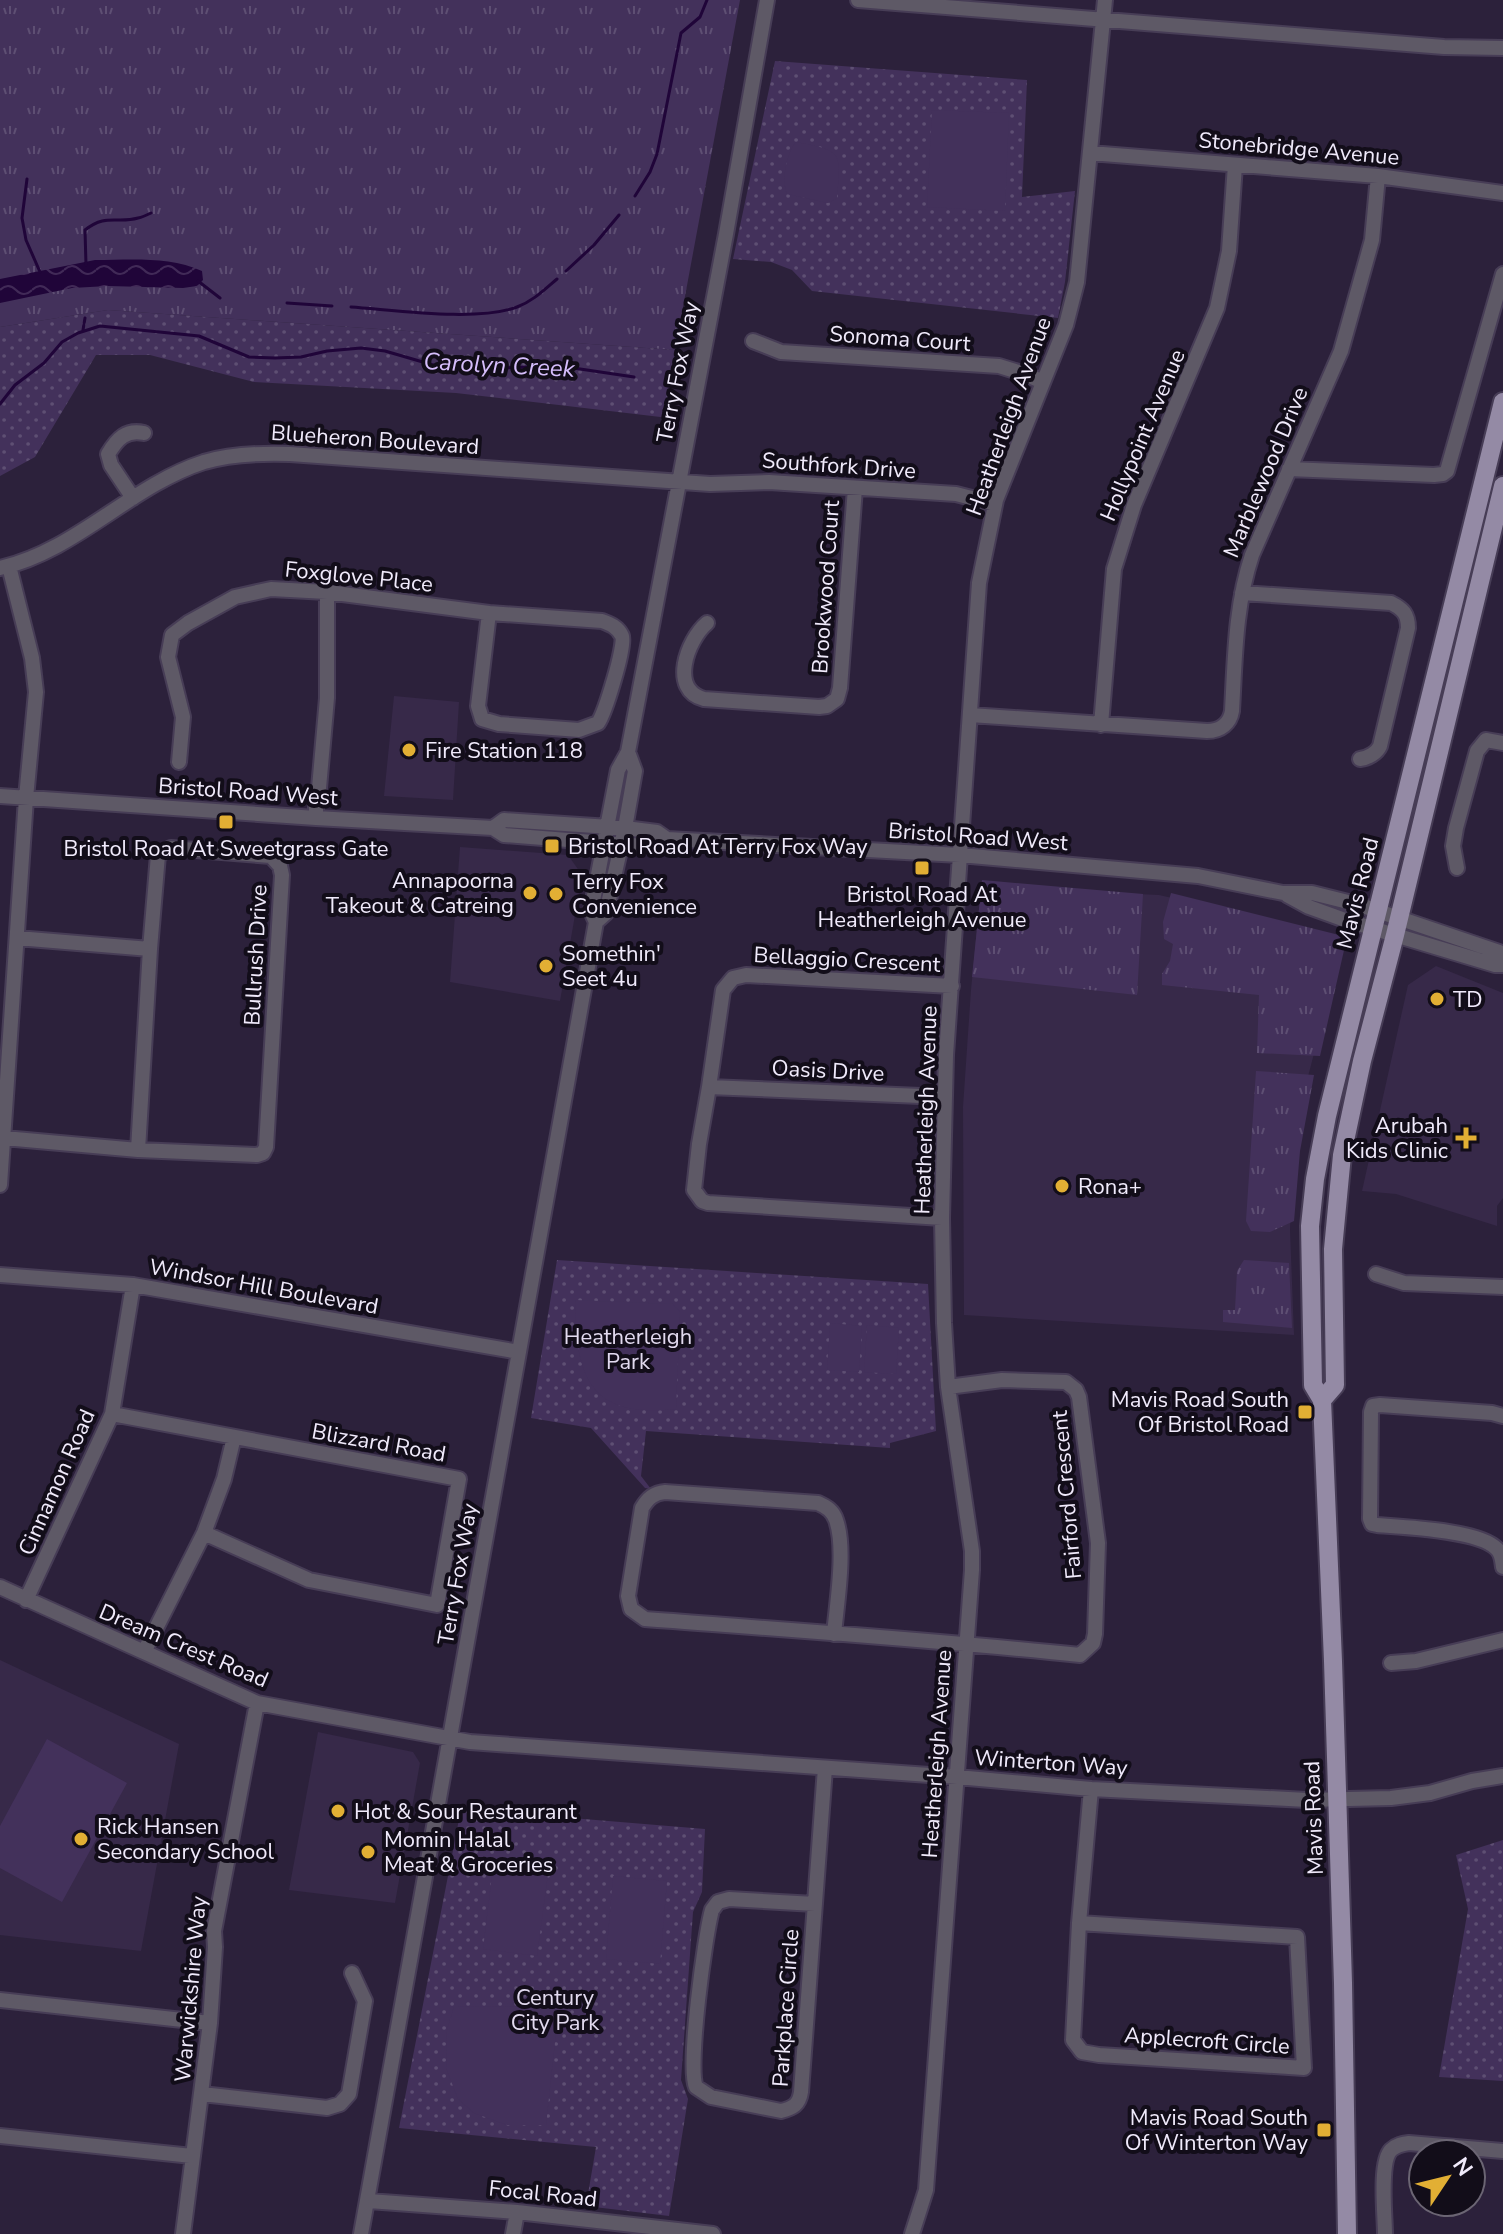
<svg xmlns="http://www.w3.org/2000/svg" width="1503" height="2234" font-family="'Nunito Sans',sans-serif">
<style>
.built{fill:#372949}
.grass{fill:url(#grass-tufts)}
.park{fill:url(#park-dots)}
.pitch{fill:#43315b}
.water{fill:url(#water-waves)}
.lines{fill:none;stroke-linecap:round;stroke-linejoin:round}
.stream{stroke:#200539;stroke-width:3}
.minor-casing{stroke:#473d56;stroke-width:18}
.major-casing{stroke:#473d56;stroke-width:22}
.minor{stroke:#5e5966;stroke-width:14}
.major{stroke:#948aa5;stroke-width:18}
.poi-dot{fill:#e2af34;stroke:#120d19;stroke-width:3}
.labels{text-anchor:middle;stroke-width:8;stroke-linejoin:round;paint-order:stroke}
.street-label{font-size:22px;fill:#f0eafb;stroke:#120d19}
.poi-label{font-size:22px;fill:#f0eafb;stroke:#120d19;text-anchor:start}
.park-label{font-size:22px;fill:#e2daef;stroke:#120d19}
.water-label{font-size:24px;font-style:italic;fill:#d5bdfb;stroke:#120d19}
</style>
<defs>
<pattern id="grass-tufts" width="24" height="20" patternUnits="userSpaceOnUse" patternTransform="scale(2)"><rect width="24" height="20" fill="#43315b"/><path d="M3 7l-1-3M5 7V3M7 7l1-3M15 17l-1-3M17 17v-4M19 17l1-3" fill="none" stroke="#5e4f73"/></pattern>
<pattern id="park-dots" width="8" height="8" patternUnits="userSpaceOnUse" patternTransform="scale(2)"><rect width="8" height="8" fill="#43315b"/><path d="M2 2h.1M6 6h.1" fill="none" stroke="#5e4f73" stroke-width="1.8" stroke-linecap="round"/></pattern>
<pattern id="water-waves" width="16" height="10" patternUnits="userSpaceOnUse" patternTransform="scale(2)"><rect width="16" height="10" fill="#200539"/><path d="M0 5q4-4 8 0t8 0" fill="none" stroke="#412a57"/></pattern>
</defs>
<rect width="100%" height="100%" fill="#2c213b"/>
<!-- built -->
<path class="built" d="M394 696 459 702 453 800 384 796Z
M460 847 568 855 582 875 560 1001 450 982Z
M981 887 1159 895 1314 930 1336 969 1304 1092 1292 1158 1290 1230 1294 1335 964 1315 963 1107 971 990Z
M1436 966 1503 993V1198L1497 1206V1226L1396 1194 1362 1191 1408 985Z
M0 1660 179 1744 141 1951 0 1935Z
M318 1732 413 1752 420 1763 395 1903 289 1890Z"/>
<!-- grass -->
<path class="grass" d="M0 0H740L675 350 108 310 0 327Z
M982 880 1143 894 1137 995 972 977Z
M1171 893 1347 937 1320 1056 1257 1053 1259 995 1162 985V974L1170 961 1173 944 1164 939 1163 922Z
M1256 1071 1314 1075 1300 1151 1294 1221 1270 1232 1251 1231 1246 1221Z
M1244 1260 1289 1263 1292 1328 1223 1322V1310H1235L1237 1271Z"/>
<!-- park -->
<path class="park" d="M775 61 1027 80 1022 197 1075 191 1065 282 1058 318 812 291 792 270 771 262 733 259Z
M108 310 675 350 669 418 456 393 254 382 150 355H96L35 457 0 476V327Z
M557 1260 928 1284 936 1431 890 1443V1448L646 1431 641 1476 651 1489 645 1488 591 1428 531 1418Z
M461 1809 705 1829 702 1892 693 1912 681 2080 688 2099 669 2216 586 2206 596 2147 399 2128Z
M1503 1840V2081L1439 2077 1468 1909 1456 1855Z"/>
<!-- pitch -->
<path class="pitch" d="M932 110 1009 113 1005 211 927 207Z
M796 142C843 151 841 151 837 198L828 203 787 194C781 182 787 151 796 142Z
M575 1300 673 1304 680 1312 676 1409C589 1418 576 1378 575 1300Z
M830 1323 862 1326 859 1372 827 1370Z
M867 1325 899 1328 896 1374 864 1372Z
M47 1739 127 1783 62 1902 0 1868V1826Z
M493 1867 548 1874 537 1956 483 1949Z
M613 1876 667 1881 660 1964 606 1959Z
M454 2006 553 2007 558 2014 546 2125H507L474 2113 458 2099 446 2068 447 2030Z"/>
<!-- water -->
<path class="water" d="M95 260C130 260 169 256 202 271L203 280 197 286 183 288 108 286 72 288 0 303V279Z"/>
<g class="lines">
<!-- stream -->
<path class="stream" d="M27 179 22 218 26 240 40 272
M635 196 650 172 657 154 681 33 700 17 707 0
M86 265 85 230C106 213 117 224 138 218 143 217 147 215 151 213
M566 271 594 245 619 215
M198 281 220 298
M287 303 332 306
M351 307C395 310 477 322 517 307 533 301 544 290 557 279
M83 330 85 318
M0 404 15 385 44 363 62 342 78 333 100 326 199 336 249 357 275 358 301 357 327 351 361 348 385 351 440 367 476 369 560 366 634 377"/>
<defs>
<path id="minor" d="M858 0 1444 47 1503 48
M1090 153 1378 176 1503 193
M753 341 781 352 999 366 1025 374 1043 382
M1289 469 1434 475 1443 474 1447 471 1503 274
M133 498 111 465 108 454C117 439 126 429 144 433
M0 568C76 551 130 486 204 462 231 454 261 453 290 454L710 484 769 482 956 494 995 504
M1242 593 1391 603C1403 609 1408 614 1408 628L1380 746C1377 753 1368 758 1360 759
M489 613 602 621C610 624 618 627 622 636 626 645 605 713 598 723L579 730 499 724 482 719 478 706Z
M707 623C687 640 669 690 704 699L819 707 827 706 837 699 840 688 855 488
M970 715 1207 731C1221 731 1230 723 1232 711 1235 658 1235 606 1252 555L1341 351 1372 240 1378 176
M1101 725 1114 569 1134 505 1217 308 1229 251 1235 165
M179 762 183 717 168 657 172 635 188 623 235 597 271 589 327 592 489 613
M0 796 316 818 493 828 504 835 656 847 667 839
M316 818V793L319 788 327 698V592
M493 828 504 820 625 828 657 832 667 839 960 855 1198 876 1283 893H1312L1360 905 1499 952 1503 956
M1457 868 1453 846 1456 828 1477 751 1486 740 1503 743
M1287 895 1309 907 1345 920 1495 965H1503
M596 922 606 913 625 828 635 771 628 752
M17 938 150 949
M709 1087 944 1097
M4 1138 138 1150 257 1155 263 1153 266 1147 282 875 280 866 271 856 171 848 158 855 150 949 138 1150
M0 1185 26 798 36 692 32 658 9 566
M942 1218 708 1203 702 1201 694 1190 699 1144 709 1087 723 990 733 978 746 975 952 986
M1376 1274 1404 1283 1503 1287
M0 1275 133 1285 519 1352
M112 1414 459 1479 437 1605 309 1580 204 1533
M1503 1416 1492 1413 1380 1405 1373 1406 1371 1412 1370 1519 1372 1524 1377 1525C1403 1527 1480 1530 1497 1549 1502 1554 1502 1560 1503 1567
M0 1587 257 1703 470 1742 957 1777 1091 1789 1307 1800 1391 1798 1430 1793 1472 1781 1503 1776
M26 1600 112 1414 133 1285
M834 1634C837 1602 846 1548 836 1520 833 1511 827 1507 818 1503L665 1492C654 1493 648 1498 642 1508L628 1596 631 1609 645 1619C791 1630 936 1640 1080 1655L1093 1643 1095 1634 1098 1543 1079 1397 1076 1390 1066 1382 1002 1380 948 1387
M144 1652 204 1533 224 1479 234 1437
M1391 1663 1416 1661 1503 1640
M815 1904 729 1899 718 1902 712 1910C705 1934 687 2068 696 2087L711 2097 781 2111C793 2108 799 2105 801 2092L825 1768
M1079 1923 1073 2040 1082 2052 1099 2055 1304 2068 1297 1937 1079 1923 1091 1789
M0 2000 210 2023
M202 2094 327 2108 340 2104 349 2094 365 2001 352 1973
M0 2136 192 2156
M369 2201 517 2212 713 2234
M183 2234 210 2023 215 1947 214 1931 257 1703
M361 2234 596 922 591 911 618 770 628 752 726 234 767 0
M513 2234 517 2212
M912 2234 926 2190 972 1570V1551L948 1387 944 1323 942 1218 946 1055 979 583 996 500 1066 325 1077 282 1105 0
M1385 2234C1385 2216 1379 2162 1391 2150 1396 2145 1402 2144 1409 2143L1503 2151"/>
<path id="major" d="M1322 1400 1335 1385 1333 1249 1342 1155 1362 1061 1395 935 1503 486
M1347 2234 1343 1983 1333 1661 1322 1400 1313 1385 1310 1226 1315 1179 1327 1116 1503 402"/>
</defs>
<!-- minor casing -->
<use href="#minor" class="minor-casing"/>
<!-- major casing -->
<use href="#major" class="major-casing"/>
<!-- minor -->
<use href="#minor" class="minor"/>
<!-- major -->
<use href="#major" class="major"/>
</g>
<!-- markers -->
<g class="poi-dot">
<circle cx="409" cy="750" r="8"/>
<rect x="218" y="814" width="16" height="16" rx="4"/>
<rect x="544" y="838" width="16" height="16" rx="4"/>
<rect x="914" y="860" width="16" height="16" rx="4"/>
<circle cx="530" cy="893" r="8"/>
<circle cx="556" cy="894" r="8"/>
<circle cx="546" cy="966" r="8"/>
<circle cx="1437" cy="999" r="8"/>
<path d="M1462 1126h8v8h8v8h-8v8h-8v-8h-8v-8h8z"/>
<circle cx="1062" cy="1186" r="8"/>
<rect x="1297" y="1404" width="16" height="16" rx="4"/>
<circle cx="338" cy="1811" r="8"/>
<circle cx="81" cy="1839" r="8"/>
<circle cx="368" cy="1852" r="8"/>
<rect x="1316" y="2122" width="16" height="16" rx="4"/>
</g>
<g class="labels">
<!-- street labels -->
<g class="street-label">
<text transform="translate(1299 148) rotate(5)" y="8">Stonebridge Avenue</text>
<text transform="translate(900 338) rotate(4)" y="8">Sonoma Court</text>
<text transform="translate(677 372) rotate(-79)" y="8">Terry Fox Way</text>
<text transform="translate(1008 416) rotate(-70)" y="8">Heatherleigh Avenue</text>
<text transform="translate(1142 435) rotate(-67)" y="8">Hollypoint Avenue</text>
<text transform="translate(375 439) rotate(4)" y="8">Blueheron Boulevard</text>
<text transform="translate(839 465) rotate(4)" y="8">Southfork Drive</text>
<text transform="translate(1265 472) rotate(-67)" y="8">Marblewood Drive</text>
<text transform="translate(359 576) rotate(6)" y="8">Foxglove Place</text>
<text transform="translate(825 587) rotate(-86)" y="8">Brookwood Court</text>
<text transform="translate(248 791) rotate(4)" y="8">Bristol Road West</text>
<text transform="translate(978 836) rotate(4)" y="8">Bristol Road West</text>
<text transform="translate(1357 893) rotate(-76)" y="8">Mavis Road</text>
<text transform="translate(255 955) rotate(-87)" y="8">Bullrush Drive</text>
<text transform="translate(847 959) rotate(3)" y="8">Bellaggio Crescent</text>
<text transform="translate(828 1070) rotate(3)" y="8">Oasis Drive</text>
<text transform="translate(925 1110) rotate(-88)" y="8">Heatherleigh Avenue</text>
<text transform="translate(264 1286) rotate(10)" y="8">Windsor Hill Boulevard</text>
<text transform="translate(379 1442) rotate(10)" y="8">Blizzard Road</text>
<text transform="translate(56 1482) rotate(-66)" y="8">Cinnamon Road</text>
<text transform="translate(1066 1495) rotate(-95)" y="8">Fairford Crescent</text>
<text transform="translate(457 1574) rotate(-80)" y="8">Terry Fox Way</text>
<text transform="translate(184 1645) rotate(23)" y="8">Dream Crest Road</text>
<text transform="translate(936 1754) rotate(-86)" y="8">Heatherleigh Avenue</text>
<text transform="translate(1051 1762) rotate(4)" y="8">Winterton Way</text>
<text transform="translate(1313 1818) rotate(-92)" y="8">Mavis Road</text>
<text transform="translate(190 1989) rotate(-85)" y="8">Warwickshire Way</text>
<text transform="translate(785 2008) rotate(-86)" y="8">Parkplace Circle</text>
<text transform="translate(1207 2040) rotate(4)" y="8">Applecroft Circle</text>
<text transform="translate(543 2193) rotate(6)" y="8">Focal Road</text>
</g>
<!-- poi labels -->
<g class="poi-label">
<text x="425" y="758">Fire Station 118</text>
<text x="568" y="854">Bristol Road At Terry Fox Way</text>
<text x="226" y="856" text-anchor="middle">Bristol Road At Sweetgrass Gate</text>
<text x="514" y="888" text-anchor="end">Annapoorna<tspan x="514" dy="25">Takeout &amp; Catreing</tspan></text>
<text x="572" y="889">Terry Fox<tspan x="572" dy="25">Convenience</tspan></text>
<text x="922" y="902" text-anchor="middle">Bristol Road At<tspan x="922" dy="25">Heatherleigh Avenue</tspan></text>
<text x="562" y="961">Somethin'<tspan x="562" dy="25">Seet 4u</tspan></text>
<text x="1453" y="1007">TD</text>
<text x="1448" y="1133" text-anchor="end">Arubah<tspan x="1448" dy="25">Kids Clinic</tspan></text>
<text x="1078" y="1194">Rona+</text>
<text x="1289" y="1407" text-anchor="end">Mavis Road South<tspan x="1289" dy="25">Of Bristol Road</tspan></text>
<text x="354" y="1819">Hot &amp; Sour Restaurant</text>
<text x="97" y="1834">Rick Hansen<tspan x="97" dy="25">Secondary School</tspan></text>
<text x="384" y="1847">Momin Halal<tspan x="384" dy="25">Meat &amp; Groceries</tspan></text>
<text x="1308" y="2125" text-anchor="end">Mavis Road South<tspan x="1308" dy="25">Of Winterton Way</tspan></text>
</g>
<!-- park labels -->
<g class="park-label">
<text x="628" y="1344">Heatherleigh<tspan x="628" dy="25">Park</tspan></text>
<text x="555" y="2005">Century<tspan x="555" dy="25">City Park</tspan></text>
</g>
<!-- water labels -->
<g class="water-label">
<text transform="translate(499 365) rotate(3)" y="8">Carolyn Creek</text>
</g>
</g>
<!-- north arrow -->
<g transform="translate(1447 2178) rotate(55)"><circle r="38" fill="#120d19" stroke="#6b6573" stroke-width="2"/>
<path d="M0-6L14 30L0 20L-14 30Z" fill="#e2af34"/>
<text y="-12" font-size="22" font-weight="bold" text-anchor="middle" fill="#f0eafb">N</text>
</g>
</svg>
